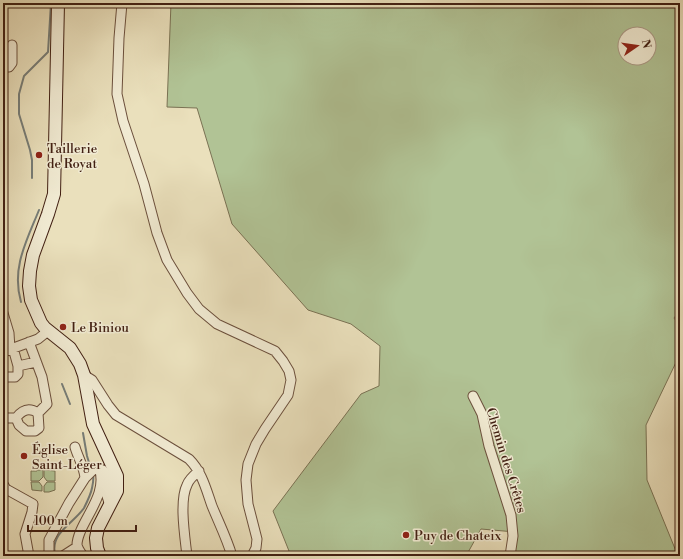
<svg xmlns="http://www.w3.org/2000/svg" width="683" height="559" font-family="'Libre Bodoni',serif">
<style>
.green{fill:#b1c395;stroke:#7a7254;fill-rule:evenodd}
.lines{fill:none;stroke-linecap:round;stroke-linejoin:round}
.stream{stroke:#777d77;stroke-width:2}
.minor-casing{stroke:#6c503d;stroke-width:11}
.secondary-casing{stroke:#422013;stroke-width:14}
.minor{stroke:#f1ebd3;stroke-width:9}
.secondary{stroke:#f1ebd3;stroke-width:12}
.poi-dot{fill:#8f2418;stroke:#f1ebd3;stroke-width:1.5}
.labels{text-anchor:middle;stroke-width:3;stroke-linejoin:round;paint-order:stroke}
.poi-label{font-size:13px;fill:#422013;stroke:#f1ebd3;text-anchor:start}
.street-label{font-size:13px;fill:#422013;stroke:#f1ebd3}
</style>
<rect width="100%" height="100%" fill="#eae0bc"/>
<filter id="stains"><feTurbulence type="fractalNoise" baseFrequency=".005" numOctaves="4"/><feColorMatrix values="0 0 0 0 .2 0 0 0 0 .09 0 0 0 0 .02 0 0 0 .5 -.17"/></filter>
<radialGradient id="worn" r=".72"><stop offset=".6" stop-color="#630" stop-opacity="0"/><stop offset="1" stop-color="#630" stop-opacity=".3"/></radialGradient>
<!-- green -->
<path class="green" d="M171 3H680V310L674 318 680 327V354L646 425 647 480 678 556H511L515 532 481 529 466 556H291L273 511 361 394 379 386 380 346 351 324 308 310 232 224 197 108 167 107ZM625 34H649V58H625Z
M37 470H43V477L39 481H31V471H37Z
M44 470 55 471V481H47L44 477Z
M31 482H39L42 486V491L32 490Z
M47 482H55V490L49 492H44V486Z"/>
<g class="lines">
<!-- stream -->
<path class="stream" d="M32 178V160L30 150 19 114V94L24 76 48 52 51 3
M21 302C11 268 27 240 39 210
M62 384 70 404
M83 433 87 456 91 469
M55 554C50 533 74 523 84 508 87 502 91 494 92 488 93 483 94 479 93 475"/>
<defs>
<path id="minor" d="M122 3 119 38 117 94 123 121 144 184 157 233 167 260 187 293 199 309 217 324 275 351 283 361 289 371 291 380 288 395 265 429 256 444 248 464 246 480 248 504 257 539 256 548 252 556
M3 66 9 67 12 63V45
M3 313 9 333 10 349
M3 352 38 339 48 331
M18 366 36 362
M84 375 92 380 108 405 116 415 126 421 189 459C202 472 206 489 212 506 219 523 227 539 232 556
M3 377H15L18 374V366L13 348
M473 396 482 414 489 446 511 515 513 536 510 556
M3 418H16C22 410 29 407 38 413
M16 418 19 425 26 431H35L39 428 38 413 47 404 42 377 29 342
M75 447C78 458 84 466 85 478
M103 470 107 475V496L110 506
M3 484 6 489 33 504 32 512 25 534 29 556
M49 556V540L69 503 85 478 94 469 99 468
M63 556 77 547
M83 556C81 553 78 549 77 545 77 539 79 535 81 530 90 510 107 490 99 468
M187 556C185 537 179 501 187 485 189 479 194 475 199 471"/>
<path id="secondary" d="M58 3 54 194 48 214 33 255 30 271 29 286 31 300 41 323 45 328 70 348 80 364 84 375 93 424 117 476V491L98 528 96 538 97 548 100 556"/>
</defs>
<!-- minor casing -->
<use href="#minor" class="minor-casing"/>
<!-- secondary casing -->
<use href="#secondary" class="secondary-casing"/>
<!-- minor -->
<use href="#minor" class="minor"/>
<!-- secondary -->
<use href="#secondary" class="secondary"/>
</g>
<!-- markers -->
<g class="poi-dot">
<circle cx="39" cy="155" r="4"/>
<circle cx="63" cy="327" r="4"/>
<circle cx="24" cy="456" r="4"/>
<circle cx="406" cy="535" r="4"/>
</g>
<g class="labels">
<!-- poi labels -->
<g class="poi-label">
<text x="47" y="153">Taillerie<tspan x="47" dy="15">de Royat</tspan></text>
<text x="71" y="332">Le Biniou</text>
<text x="32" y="454">Église<tspan x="32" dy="15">Saint-Léger</tspan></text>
<text x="414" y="540">Puy de Chateix</text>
</g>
<!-- street labels -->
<g class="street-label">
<text transform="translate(507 460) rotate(73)" y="5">Chemin des Crêtes</text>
</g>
</g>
<!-- margin -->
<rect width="683" height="559" fill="none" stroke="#eae0bc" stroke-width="16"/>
<rect x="4" y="4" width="675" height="551" fill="none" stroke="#422013" stroke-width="2"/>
<rect x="8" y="8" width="667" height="543" fill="none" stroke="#422013"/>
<!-- north arrow -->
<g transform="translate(637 46) rotate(77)"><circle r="19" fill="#f1ebd3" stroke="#ab9a86"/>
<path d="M0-3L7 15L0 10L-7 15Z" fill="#8f2418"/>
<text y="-6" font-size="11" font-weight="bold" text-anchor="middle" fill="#422013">N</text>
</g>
<!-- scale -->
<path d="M28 525v6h108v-6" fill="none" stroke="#422013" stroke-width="2"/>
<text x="34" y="525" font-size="12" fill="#422013" stroke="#f1ebd3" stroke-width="3" paint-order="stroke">100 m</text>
<rect width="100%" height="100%" filter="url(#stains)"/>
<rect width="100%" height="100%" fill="url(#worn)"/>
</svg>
